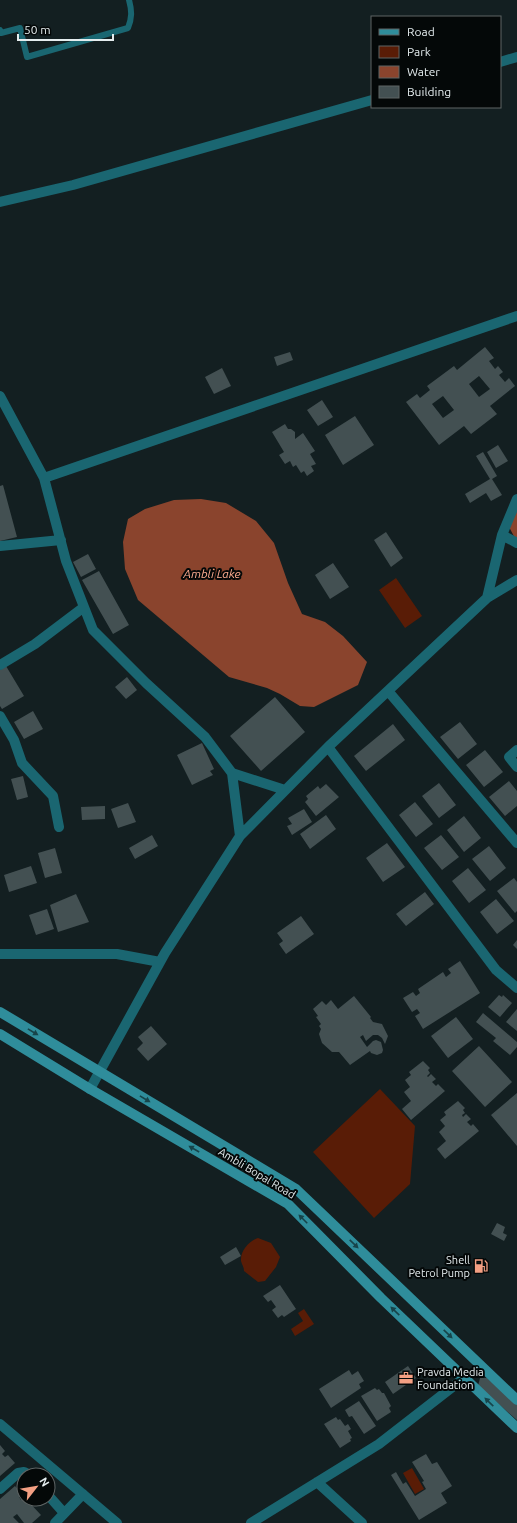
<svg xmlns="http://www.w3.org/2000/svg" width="517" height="1523" font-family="Ubuntu,sans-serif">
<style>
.green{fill:#591c06}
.water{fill:#8a442d}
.building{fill:#435052;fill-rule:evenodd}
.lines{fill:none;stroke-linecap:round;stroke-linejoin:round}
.lane{stroke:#1a6671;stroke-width:6}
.street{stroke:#1a6671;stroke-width:10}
.secondary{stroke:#2f8d9b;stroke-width:10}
.oneway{fill:#17444a}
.labels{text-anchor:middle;stroke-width:4;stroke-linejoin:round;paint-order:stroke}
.street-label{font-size:11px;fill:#e5edef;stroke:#040808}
.poi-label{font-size:11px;fill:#e5edef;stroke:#040808;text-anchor:end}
.water-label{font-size:12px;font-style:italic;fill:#feac90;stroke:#040808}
</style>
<rect width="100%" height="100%" fill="#131f21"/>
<!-- green -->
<path class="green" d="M396 578 422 616 405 628 379 590Z
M380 1089 415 1126 410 1184 374 1218 313 1152Z
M258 1238 271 1243 280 1257 276 1267 265 1281 258 1282 244 1271C244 1267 242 1265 241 1261 240 1251 249 1241 258 1238Z
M304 1309 314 1324 295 1336 291 1329 303 1321 298 1313Z
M412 1468 424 1489 415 1494 403 1473Z"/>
<!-- water -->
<path class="water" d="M517 497V542L508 525Z
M201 499 226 503 256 521 274 543 288 583 302 614 325 622 343 636 367 662 358 685 314 707 300 706 280 694 267 688 229 677 138 600 125 569 123 542 128 519 145 509 174 500Z"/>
<!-- building -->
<path class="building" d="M485 347 494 358 489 361 495 369 498 366 503 372 499 375 505 382 509 378 515 386 490 406 497 414 471 434 464 426 439 445 406 402 417 394 420 398 430 390 427 386 454 366 457 370ZM479 376 490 389 479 397 469 384ZM443 396 454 410 443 418 432 404Z
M290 352 293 360 277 366 274 357Z
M222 368 231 386 214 394 205 377Z
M322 400 333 417 318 426 307 410Z
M355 416 374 445 343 465 325 435Z
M285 424 288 429H291L295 432V439L303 433 315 451 310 454 316 464 311 466 314 471 307 476 304 471 301 473 296 465 293 467 290 461 285 464 279 455 284 452 272 432Z
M498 445 508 461 496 468 487 452Z
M483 452 497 476 492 479 502 495 491 501 486 493 470 503 465 494 490 479 476 456Z
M3 485 17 537 0 541V486Z
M386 532 403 558 391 567 374 540Z
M88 554 96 569 81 577 73 562Z
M333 563 349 587 330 599 315 575Z
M99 571 129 625 113 634 82 580Z
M6 666 24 696 2 709 0 706V670Z
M127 677 137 690 126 699 115 687Z
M275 697 305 732 261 771 230 736Z
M33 711 43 729 24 739 14 722Z
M460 722 477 744 458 759 440 737Z
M393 724 405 740 366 771 354 756Z
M202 743 214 769 210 771 213 775 192 785 177 755Z
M485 750 503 772 484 787 466 765Z
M23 776 28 797 17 800 11 779Z
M509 781 517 791V806L505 816 489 797Z
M439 783 456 805 439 818 422 796Z
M326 784 339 797 316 816 305 802 308 799 306 796 318 786 320 789Z
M415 802 433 824 416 837 399 815Z
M128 803 136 822 118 828 111 809Z
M105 806V819L82 820 81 807Z
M304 809 312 822 292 835 287 826 292 824 288 818Z
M326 815 336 829 310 849 300 834Z
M464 816 481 838 464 852 447 830Z
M152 835 158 846 135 859 129 848Z
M441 835 459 857 442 870 424 848Z
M387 843 405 867 383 882 366 858Z
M489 846 506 868 490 881 472 859Z
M55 848 62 873 45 878 38 853Z
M31 866 37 883 9 892 4 875Z
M468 868 486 890 469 903 452 881Z
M514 878 517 882V911L515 913 497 891Z
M425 892 434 904 406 926 396 914Z
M76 894 89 922 58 932 50 905Z
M496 899 514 921 497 934 480 912Z
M47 909 54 929 36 935 29 915Z
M301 916 314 934 286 954 279 944 283 941 277 933Z
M517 940V949L513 945Z
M460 961 480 993 423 1029 415 1016 420 1013 417 1009 412 1012 403 998 413 992 416 996 420 993 418 989 443 972 446 977 451 973 448 969Z
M499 995 502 997 503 995 512 1003 500 1017 488 1007Z
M354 996 371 1017 370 1018 373 1022 382 1024 388 1036 385 1044 382 1038 378 1035H373L366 1041 363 1035 360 1037 367 1047 373 1041 376 1040 381 1042 383 1050 382 1053 377 1055 371 1053 370 1051 350 1065 339 1052H332L322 1043 319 1034 321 1029 319 1026 321 1024 316 1017 318 1016 313 1009 322 1001 326 1005 331 1000 338 1009Z
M517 1009V1031L506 1022Z
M483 1013 517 1042V1047L510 1055 493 1041 496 1038 476 1022Z
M456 1017 473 1039 448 1058 431 1036Z
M151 1026 167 1044 148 1061 137 1049 143 1043 138 1037Z
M479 1046 512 1082 485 1107 452 1071Z
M423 1061 430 1068 428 1070 430 1073 427 1076 428 1077 431 1074 436 1079 432 1082 436 1086 438 1084 445 1091 411 1120 402 1109 411 1101 404 1092 410 1087 405 1080 411 1075 409 1072Z
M517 1093V1146L491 1115Z
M458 1101 465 1108 463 1110 465 1113 462 1115 463 1117 466 1114 471 1119 467 1122 471 1126 473 1124 479 1131 445 1159 437 1149 446 1141 439 1132 445 1126 440 1120 446 1115 444 1112Z
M497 1223 505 1227 503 1233 507 1235 504 1241 491 1234Z
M236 1247 241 1256 225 1265 220 1257Z
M280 1285 296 1309 284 1317 282 1315 278 1318 272 1310 276 1307 271 1300 268 1302 263 1296Z
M408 1366 416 1378 393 1394 385 1382Z
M349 1370 352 1375 358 1371 364 1381 359 1384 361 1388 331 1408 319 1389Z
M480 1378H487L517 1405V1420L478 1386Z
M375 1388 377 1390 379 1389 382 1393H384L391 1406 389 1408 391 1412 377 1421 361 1396Z
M359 1401 376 1426 364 1434 352 1416 349 1417 345 1410Z
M336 1417 338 1420 340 1419 345 1426 348 1424 351 1429 348 1431 352 1438 350 1439 351 1441 340 1448 324 1424Z
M0 1445 5 1451 2 1454 5 1457 8 1455 15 1463 0 1476Z
M426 1454 432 1464 437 1462 452 1486 441 1493 447 1503 419 1520 391 1475 396 1472 403 1484 406 1482 415 1496 426 1489 422 1482 424 1481 412 1462Z
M15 1486 22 1494 19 1497 21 1500 24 1498 26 1499 41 1515 32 1523H24L17 1514 13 1517 19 1523H0V1499Z"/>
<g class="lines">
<!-- lane -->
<path class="lane" d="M0 30 1 33 20 28 27 57 128 28C132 18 132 11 129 0"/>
<!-- street -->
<path class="street" d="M500 62 517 57
M0 202 73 185 372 100
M0 396 44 478 66 561 93 630 146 683 205 737 232 773
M44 478 517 316
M502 535 517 543
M0 546 61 540
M487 598 502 535 517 499
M0 665 35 644 84 607
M388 691 517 843
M0 716 14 740 22 763 53 796 59 827
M328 747 496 970 517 988
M517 750 509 757 517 767
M240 836 232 773 285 790
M0 954H117L160 962
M90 1089 165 953 240 836 328 747 487 598 517 580
M0 1424 117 1523
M317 1482 362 1523
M0 1489 18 1473 24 1472 30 1475
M48 1495 64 1513
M55 1523 83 1494
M251 1523 379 1444 464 1378"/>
<!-- secondary -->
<path class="secondary" d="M0 1012 296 1189 517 1400
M0 1034 90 1089 288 1204 381 1298 517 1428"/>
</g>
<!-- one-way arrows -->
<defs><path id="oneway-solid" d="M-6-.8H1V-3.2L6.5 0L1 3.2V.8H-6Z"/></defs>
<g class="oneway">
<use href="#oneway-solid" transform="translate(33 1032) rotate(31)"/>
<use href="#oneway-solid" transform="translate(145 1099) rotate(31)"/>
<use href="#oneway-solid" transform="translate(194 1149) rotate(-150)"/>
<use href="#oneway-solid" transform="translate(303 1219) rotate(-135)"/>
<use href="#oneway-solid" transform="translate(354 1244) rotate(44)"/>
<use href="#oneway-solid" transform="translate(395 1311) rotate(-136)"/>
<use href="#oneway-solid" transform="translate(448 1334) rotate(44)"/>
<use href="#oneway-solid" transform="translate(489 1402) rotate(-136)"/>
</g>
<!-- icons -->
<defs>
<symbol id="fuel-bare" viewBox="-9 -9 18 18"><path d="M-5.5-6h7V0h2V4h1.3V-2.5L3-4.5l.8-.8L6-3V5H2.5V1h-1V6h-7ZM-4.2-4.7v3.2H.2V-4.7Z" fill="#f39f83" stroke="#040808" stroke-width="2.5" paint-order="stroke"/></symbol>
<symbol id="office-bare" viewBox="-9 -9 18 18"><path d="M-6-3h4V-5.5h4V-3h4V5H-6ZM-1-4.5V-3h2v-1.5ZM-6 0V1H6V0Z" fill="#f39f83" stroke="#040808" stroke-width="2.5" paint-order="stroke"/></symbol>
</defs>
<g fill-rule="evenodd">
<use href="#fuel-bare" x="471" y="1256" width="20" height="20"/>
<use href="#office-bare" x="396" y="1368" width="20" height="20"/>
</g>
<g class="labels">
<!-- street labels -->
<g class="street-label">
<text transform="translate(257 1173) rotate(31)" y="4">Ambli Bopal Road</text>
</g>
<!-- poi labels -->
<g class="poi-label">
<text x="470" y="1264">Shell<tspan x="470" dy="13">Petrol Pump</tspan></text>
<text x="417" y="1376" text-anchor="start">Pravda Media<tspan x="417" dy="13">Foundation</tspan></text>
</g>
<!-- water labels -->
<g class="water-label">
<text x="212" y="578">Ambli Lake</text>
</g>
</g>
<!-- legend -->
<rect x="371" y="16" width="130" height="92" fill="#040808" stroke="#5e6464"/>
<rect x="379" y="29" width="20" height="6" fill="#2f8d9b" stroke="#5e6464"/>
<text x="407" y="36" font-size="12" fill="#e5edef">Road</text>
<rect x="379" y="46" width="20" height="12" fill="#591c06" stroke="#5e6464"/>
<text x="407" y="56" font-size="12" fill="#e5edef">Park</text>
<rect x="379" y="66" width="20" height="12" fill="#8a442d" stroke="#5e6464"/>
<text x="407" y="76" font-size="12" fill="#e5edef">Water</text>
<rect x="379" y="86" width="20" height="12" fill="#435052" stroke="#5e6464"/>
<text x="407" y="96" font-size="12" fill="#e5edef">Building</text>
<!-- north arrow -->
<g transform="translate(36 1487) rotate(59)"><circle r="19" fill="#040808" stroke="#5e6464"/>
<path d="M0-3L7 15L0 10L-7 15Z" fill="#f39f83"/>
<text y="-6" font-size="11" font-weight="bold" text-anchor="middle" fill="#e5edef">N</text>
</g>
<!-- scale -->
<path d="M18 34v6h95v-6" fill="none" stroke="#e5edef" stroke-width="2"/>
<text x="24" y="34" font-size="12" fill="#e5edef" stroke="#040808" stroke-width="3" paint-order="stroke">50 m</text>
</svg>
